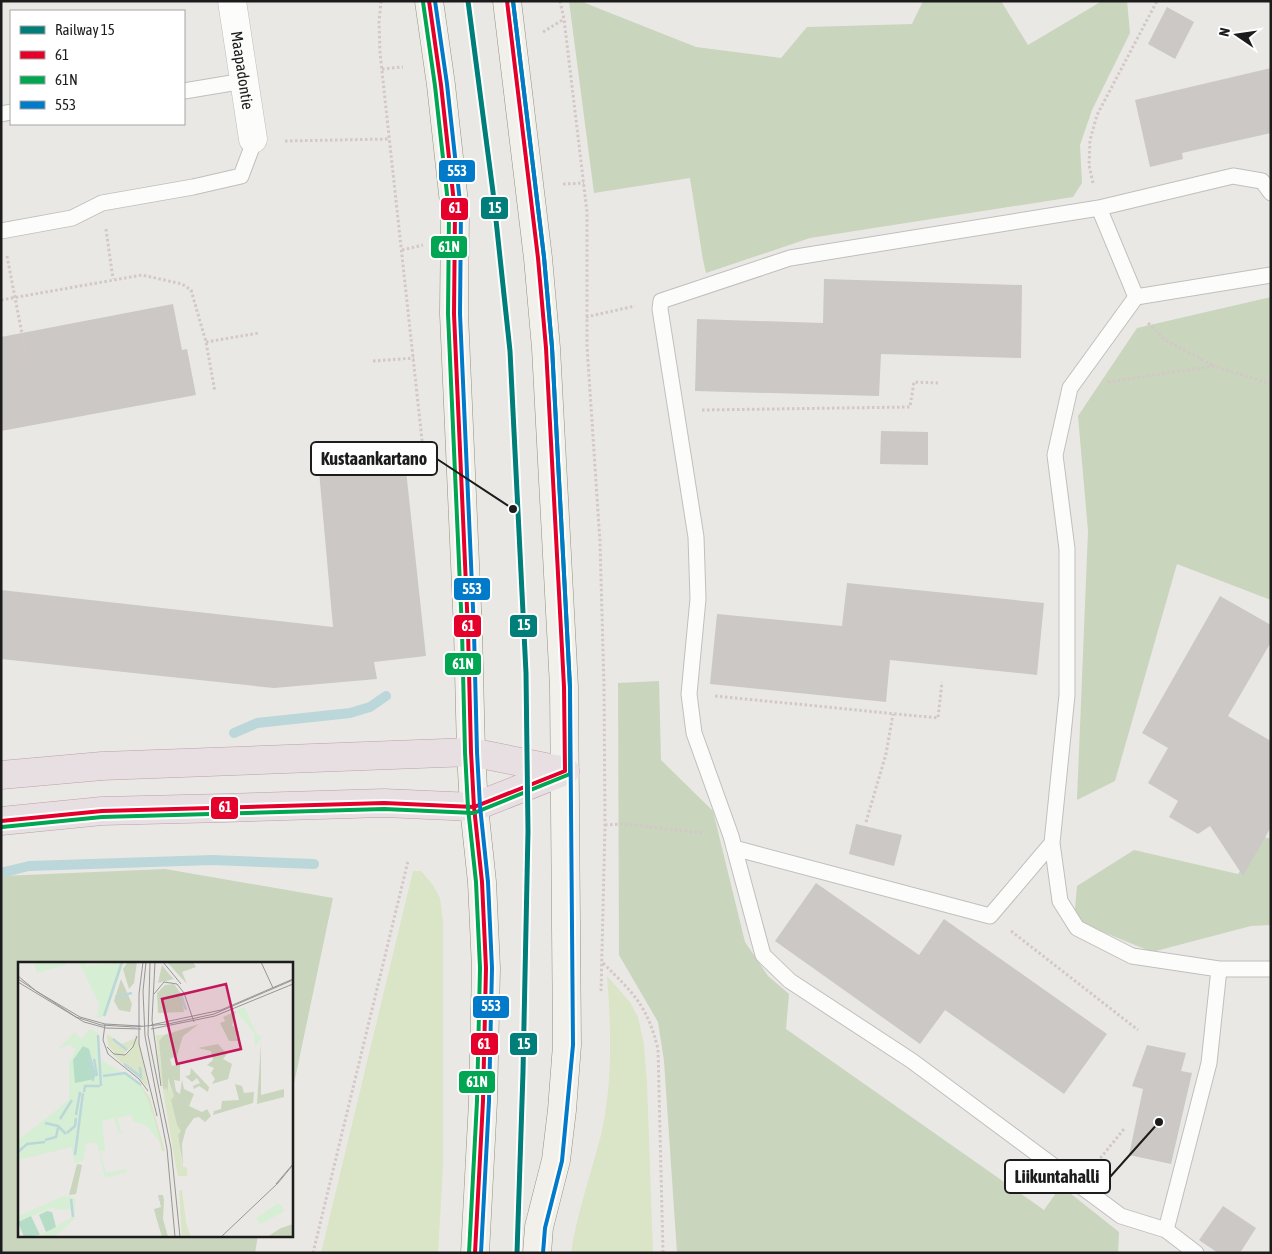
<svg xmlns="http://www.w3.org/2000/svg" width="1272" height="1254" font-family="'Asap Condensed',sans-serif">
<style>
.grass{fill:#dae4c7}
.forest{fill:#c9d5bd}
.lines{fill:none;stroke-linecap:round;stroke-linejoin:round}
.stream{stroke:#bcd7da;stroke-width:10}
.building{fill:#cbc8c6}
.service-casing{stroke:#c0bfbd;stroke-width:17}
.minor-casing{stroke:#c0bfbd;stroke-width:29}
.secondary-casing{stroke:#919180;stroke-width:29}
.motorway-casing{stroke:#bba0ab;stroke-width:29}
.path{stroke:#d3c7c7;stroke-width:3;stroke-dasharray:2.5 2.5;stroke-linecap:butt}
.service{stroke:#fcfcfb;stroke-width:15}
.minor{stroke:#fcfcfb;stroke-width:28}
.secondary{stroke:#f1f0eb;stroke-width:28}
.motorway{stroke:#e7dfe1;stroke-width:28}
.bus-1-casing{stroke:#fff;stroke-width:8}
.bus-2-casing{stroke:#fff;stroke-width:8}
.bus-3-casing{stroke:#fff;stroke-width:8}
.bus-1{stroke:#e4002b;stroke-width:4}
.bus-2{stroke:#00a651;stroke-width:4}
.bus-3{stroke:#007ac9;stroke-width:4}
.rail-1-casing{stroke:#fff;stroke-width:9}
.rail-1{stroke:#007e79;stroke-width:5}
.labels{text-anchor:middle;stroke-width:4.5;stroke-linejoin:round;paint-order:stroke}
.street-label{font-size:16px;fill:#1c1c1c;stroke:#fff}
.inset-river{fill:none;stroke:#bcd7da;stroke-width:2.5}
.inset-road{fill:none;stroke:#989695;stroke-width:1}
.view{fill:#c2185b;fill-opacity:0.15;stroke:#c2185b;stroke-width:2.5}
.inset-edge{fill:none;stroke:#1c1c1c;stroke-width:2.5}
.leader{fill:none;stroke:#1c1c1c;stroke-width:2}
.callout-dot{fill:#1c1c1c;stroke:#fff;stroke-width:2}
.callout{fill:#fff;stroke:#1c1c1c;stroke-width:2}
.callout-label{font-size:18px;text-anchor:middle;font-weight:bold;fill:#1c1c1c}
.line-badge{stroke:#fff;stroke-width:2}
.badge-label{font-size:14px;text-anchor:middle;font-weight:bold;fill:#fff}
</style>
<rect width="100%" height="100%" fill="#eae8e5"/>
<!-- grass -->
<path class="grass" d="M413 871H421L433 885 440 898 443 922V1166L438 1253H321Z
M607 976 630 1002 638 1017 644 1045 647 1084 653 1253H571C577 1213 591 1174 601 1135 613 1083 611 1029 607 976Z"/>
<!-- forest -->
<path class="forest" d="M569 1H585V3L696 47 781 58 807 27 912 24 923 1H1001L1028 45 1102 1H1127L1130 33 1092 110 1080 145 1082 183 1073 197 810 238 706 273 703 260 690 178 594 193Z
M1271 297V600L1177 564 1115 781 1077 800 1088 531 1078 416 1137 328Z
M659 681 661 760 713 811 745 942 768 976 789 994 786 1029 1044 1210 1061 1186 1119 1232 1118 1253H677L664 1061 658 1022 619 955 618 683Z
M1264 837 1271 839V925L1251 926 1152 952 1074 920 1077 886 1134 850 1238 874Z
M165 869 333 898 291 1098V963H19V1235H258L255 1253H1V876Z"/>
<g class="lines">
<!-- stream -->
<path class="stream" d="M234 733 257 723 350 713 370 707 386 696
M1 873 29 866 212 860 314 864"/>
</g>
<!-- building -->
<path class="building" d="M1167 7 1194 22 1175 59 1148 44Z
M1271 68V133L1182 153 1183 159 1150 167 1135 100Z
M824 279 1022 285 1021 358 881 354 879 396 695 391 697 319 823 323Z
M173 304 182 350 187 349 196 395 1 431V337Z
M881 431 928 432V465L880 464Z
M403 442 426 656 374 662 377 679 274 688 1 659V590L333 627 317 449Z
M847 583 1044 603 1037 675 890 660 886 702 710 684 717 614 842 626Z
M1220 596 1271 625V642L1228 716 1271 741V827L1243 876 1210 826 1198 834 1169 817 1178 801 1148 783 1168 748 1142 733Z
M856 824 902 835 894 866 849 854Z
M816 883 919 955 944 919 1107 1034 1064 1094 945 1010 920 1044 775 941Z
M1147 1045 1186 1053 1181 1071 1192 1073 1171 1164 1129 1155 1143 1089 1132 1086Z
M1223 1206 1256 1228 1240 1253H1218L1199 1240Z"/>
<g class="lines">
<defs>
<path id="service" d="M184 91 244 81
M1 114 11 112
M1099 208 1233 176 1262 181 1271 193
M1 231 72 218 102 203 193 187 241 176 252 147 253 139
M1136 297 1070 388 1055 455 1067 549V695L1052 843 1060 901 1077 928 1132 956 1219 969H1271
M734 848 990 916 1052 843
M1166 1230 1209 1063 1219 969
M1196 1253 1166 1230 1121 1216 912 1061 790 981 763 955 731 836 694 733 689 694 698 599 696 537 660 309 661 301 790 258 1099 208 1136 297 1271 275"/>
<g id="minor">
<path id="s1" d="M232 1 253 139"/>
</g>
<path id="secondary" d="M429 1 441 85 455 212 454 314 468 631 471 752 474 807 482 882 486 968 483 1101 475 1253
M507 1 538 258 546 348 564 687 567 1045 562 1110 556 1160 539 1227 537 1253"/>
<path id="motorway" d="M1 775 102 766 471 752 565 771
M1 821 102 811 224 808 384 803 474 807 565 771"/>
</defs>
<!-- service casing -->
<use href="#service" class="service-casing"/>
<!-- minor casing -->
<use href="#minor" class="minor-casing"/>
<!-- secondary casing -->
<use href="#secondary" class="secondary-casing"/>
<!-- motorway casing -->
<use href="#motorway" class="motorway-casing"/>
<!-- path -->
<path class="path" d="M381 1 379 22 380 53 426 477
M560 1 564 19 587 212V346L600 542 604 686 605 825 601 993
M543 32 564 19
M382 69 403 67
M285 141 389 139
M1093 183 1089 165 1090 140 1097 115 1157 1
M563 184 584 183
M106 229 113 279
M402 250 423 245
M7 256 28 365
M1 300 142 275 182 284 191 290 206 342 215 392
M586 317 635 306
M1148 323 1165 340 1214 366
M206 342 259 333
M373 361 414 358
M1108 382 1214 366 1271 384
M702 410 910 407 914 382 938 383
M715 696 938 718 942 682
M866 822 886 754 893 714
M605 825 624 824 703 833
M1011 931 1138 1030
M603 963C634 994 647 1005 658 1049L663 1253
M1094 1166 1124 1129
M313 1253 408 861"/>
<!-- service -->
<use href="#service" class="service"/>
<!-- minor -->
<use href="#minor" class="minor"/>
<!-- secondary -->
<use href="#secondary" class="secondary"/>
<!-- motorway -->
<use href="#motorway" class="motorway"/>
<defs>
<path id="bus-1" d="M429 1 441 85 455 212 454 314 468 631 471 752 474 807 482 882 486 968 483 1101 475 1253
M1 821 102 811 384 803 474 807 565 771 564 687 546 348 538 258 507 1"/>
<path id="bus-2" d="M423 2 435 86 449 212 448 314 462 631 465 752 468 808 476 882 480 968 477 1101 469 1253
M2 827 102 817 384 809 474 813 570 774V687L552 347 544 257 513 1"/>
<path id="bus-3" d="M435 1 447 84 461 211 460 314 474 631 477 752 480 806 488 882 492 968 489 1101 481 1253
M513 1 544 257 552 347 570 687 573 1045 562 1161 545 1228 543 1253"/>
</defs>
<!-- bus-1 casing -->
<use href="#bus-1" class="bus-1-casing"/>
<!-- bus-2 casing -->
<use href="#bus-2" class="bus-2-casing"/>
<!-- bus-3 casing -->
<use href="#bus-3" class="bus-3-casing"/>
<!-- bus-1 -->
<use href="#bus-1" class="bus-1"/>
<!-- bus-2 -->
<use href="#bus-2" class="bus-2"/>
<!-- bus-3 -->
<use href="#bus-3" class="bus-3"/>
<defs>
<path id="rail-1" d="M468 1 493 192 510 351 526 673 528 831 523 1072 517 1253"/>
</defs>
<!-- rail-1 casing -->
<use href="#rail-1" class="rail-1-casing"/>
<!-- rail-1 -->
<use href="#rail-1" class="rail-1"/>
</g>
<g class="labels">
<!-- street labels -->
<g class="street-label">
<text dy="6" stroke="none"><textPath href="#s1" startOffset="70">Maapadontie</textPath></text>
</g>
</g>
<!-- overview -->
<g transform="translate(18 962)">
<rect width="275" height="275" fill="#eae8e5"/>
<path d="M119 69 116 81 106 92 98 91 90 84 89 72 103 82 116 77ZM138 73H146L141 79 143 106 147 126 149 124 151 131 149 116 156 134 153 138 159 163 163 169 160 173 164 204 169 206V214H160L158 205 141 105ZM120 75 130 125 91 89 108 93ZM120 119 132 136 147 189H144L135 153ZM164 228 168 261 173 275H164L161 229Z" fill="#dae4c7"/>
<path d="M119 0 116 21 111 27 105 7 109 1ZM149 0H175L178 5 164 10 169 22ZM144 3 151 12 156 17 140 21ZM103 17 114 42 112 50 101 48 96 39ZM156 22 164 33 166 50 140 51 139 31 147 23ZM218 49 214 63 221 70 218 75 222 79H211L202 61 207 59 205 55ZM181 62 165 74 159 94 152 97 154 104 162 102V119L156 118 158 129 162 132 164 118 166 127 176 132 171 144 184 150 189 147 193 154 187 160 181 155 176 156 168 167 164 182 165 205 160 173 163 169 159 163 153 138 156 134 150 116V132L149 125 147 128 145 125 141 79 146 73ZM243 81V133L266 127V135L239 142ZM200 82 209 92 205 97 214 102 210 117 194 122 197 117 193 111 196 106 189 103 195 98 193 89 180 86ZM173 106 191 125 190 130 181 124 176 127 175 124 182 121 179 116 174 120 167 114 172 113ZM217 122 224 124 226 131 236 130 235 141 195 153 196 149 203 147 204 139 221 138ZM59 202 64 203 58 232 51 233ZM140 233H145L146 239 145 257 150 275H144L138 255 136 247 143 245ZM275 262V275H249L263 266Z" fill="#c9d5bd"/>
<path d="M48 0V3L19 11 16 1ZM61 0H67L68 4 106 0 89 53 79 56 81 42ZM226 45 239 72 244 75 237 85 236 71 218 49ZM72 67 80 71 81 97 120 119 130 138 143 182 128 163 115 160 113 153 99 156 104 171H101L96 156 84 159 87 188 82 189 88 211 109 207V210L87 216 79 181H68L65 199 56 201 54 185 0 198V178L51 138V102L58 87 52 83 40 87 57 70 63 77ZM46 234 57 236V256L37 275H20L54 255 53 247 38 248 36 245 0 259V254ZM260 241 267 249 242 262 238 256Z" fill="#d6eed3"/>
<path d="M65 84 71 87 78 113 76 117 57 121 55 98ZM29 249 34 250 38 265 28 270 21 253ZM13 254 22 273 6 275 0 260Z" fill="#b5dcc7"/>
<path class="inset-river" d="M163 32 168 48M97 35 114 31M86 54 104 0M80 73 83 124M95 77 109 88M71 93 75 119M76 97 79 114M106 102 123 115 122 105M85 114 107 111 123 123M66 130 67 124H82M58 153 62 130M42 157 54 138M27 161 40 164 48 172M49 171 57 164 58 156M27 178 38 175 40 166M0 190 9 182 27 180M57 193 65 131M53 237 55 255"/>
<path class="inset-road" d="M125 0 121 32V82L139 154M128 0 125 29 127 74 149 187 157 275M132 0 130 73 153 186 162 275M137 0 134 58 143 124M145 0 163 22M243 0 255 26M0 14 18 29 62 55 87 62 123 64M0 17 58 55 83 63 116 65 150 62 196 52 275 18M0 20 66 60 88 66 123 67M136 32 146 20 159 22 166 31 176 60M87 62 85 78 90 92 121 117 130 129M133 63 203 48 275 17M133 67 197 54 275 22M89 85 96 92 107 93 115 85 119 74M258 222 275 202M203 275 260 221 274 204"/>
<path class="view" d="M208 22 223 87 159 102 144 37Z"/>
<rect width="275" height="275" class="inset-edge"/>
</g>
<!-- callouts -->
<path class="leader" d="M513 509L437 459M1159 1122L1110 1177"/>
<g class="callout-dot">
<circle cx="513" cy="509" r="5"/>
<circle cx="1159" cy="1122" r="5"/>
</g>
<g class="callout">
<rect x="311" y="442" width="126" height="33" rx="5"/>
<rect x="1005" y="1160" width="105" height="33" rx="5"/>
</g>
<g class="callout-label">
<text x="374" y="465">Kustaankartano</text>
<text x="1057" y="1183">Liikuntahalli</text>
</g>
<g class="line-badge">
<rect x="438" y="159" width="38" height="24" rx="5" fill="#007ac9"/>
<rect x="480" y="196" width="29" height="24" rx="5" fill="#007e79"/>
<rect x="440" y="197" width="29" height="24" rx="5" fill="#e4002b"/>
<rect x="430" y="235" width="38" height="24" rx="5" fill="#00a651"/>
<rect x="453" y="577" width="38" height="24" rx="5" fill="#007ac9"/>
<rect x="509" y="614" width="29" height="24" rx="5" fill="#007e79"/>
<rect x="453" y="614" width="29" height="24" rx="5" fill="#e4002b"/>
<rect x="444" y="652" width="38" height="24" rx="5" fill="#00a651"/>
<rect x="210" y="796" width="29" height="24" rx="5" fill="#e4002b"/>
<rect x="472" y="995" width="38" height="24" rx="5" fill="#007ac9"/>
<rect x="509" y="1032" width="29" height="24" rx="5" fill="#007e79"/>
<rect x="470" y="1032" width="29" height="24" rx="5" fill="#e4002b"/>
<rect x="458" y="1070" width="38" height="24" rx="5" fill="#00a651"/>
</g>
<g class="badge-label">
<text x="457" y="176">553</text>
<text x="495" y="213">15</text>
<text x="455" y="213">61</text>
<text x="449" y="252">61N</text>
<text x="472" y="594">553</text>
<text x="524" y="630">15</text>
<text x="468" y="631">61</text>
<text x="463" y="669">61N</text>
<text x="225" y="812">61</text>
<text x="491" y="1011">553</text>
<text x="524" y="1049">15</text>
<text x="484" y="1049">61</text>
<text x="477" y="1087">61N</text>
</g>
<!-- border -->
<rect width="1272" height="1254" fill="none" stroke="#1c1c1c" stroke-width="5"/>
<!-- legend -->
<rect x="10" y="10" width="175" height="115" fill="#ffffff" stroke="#a4a4a4"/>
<rect x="20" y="26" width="25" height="8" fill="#007e79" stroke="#a4a4a4"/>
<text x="55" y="35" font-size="15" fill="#1c1c1c">Railway 15</text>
<rect x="20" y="51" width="25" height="8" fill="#e4002b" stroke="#a4a4a4"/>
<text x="55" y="60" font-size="15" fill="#1c1c1c">61</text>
<rect x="20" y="76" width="25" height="8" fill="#00a651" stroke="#a4a4a4"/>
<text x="55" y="85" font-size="15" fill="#1c1c1c">61N</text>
<rect x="20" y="101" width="25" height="8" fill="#007ac9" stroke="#a4a4a4"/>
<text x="55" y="110" font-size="15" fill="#1c1c1c">553</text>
<!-- north arrow -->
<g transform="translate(1237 35) rotate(283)" stroke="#ffffff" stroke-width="4" paint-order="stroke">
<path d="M0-4L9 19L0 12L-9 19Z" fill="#1c1c1c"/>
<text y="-8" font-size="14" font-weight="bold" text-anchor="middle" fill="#1c1c1c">N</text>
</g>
</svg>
